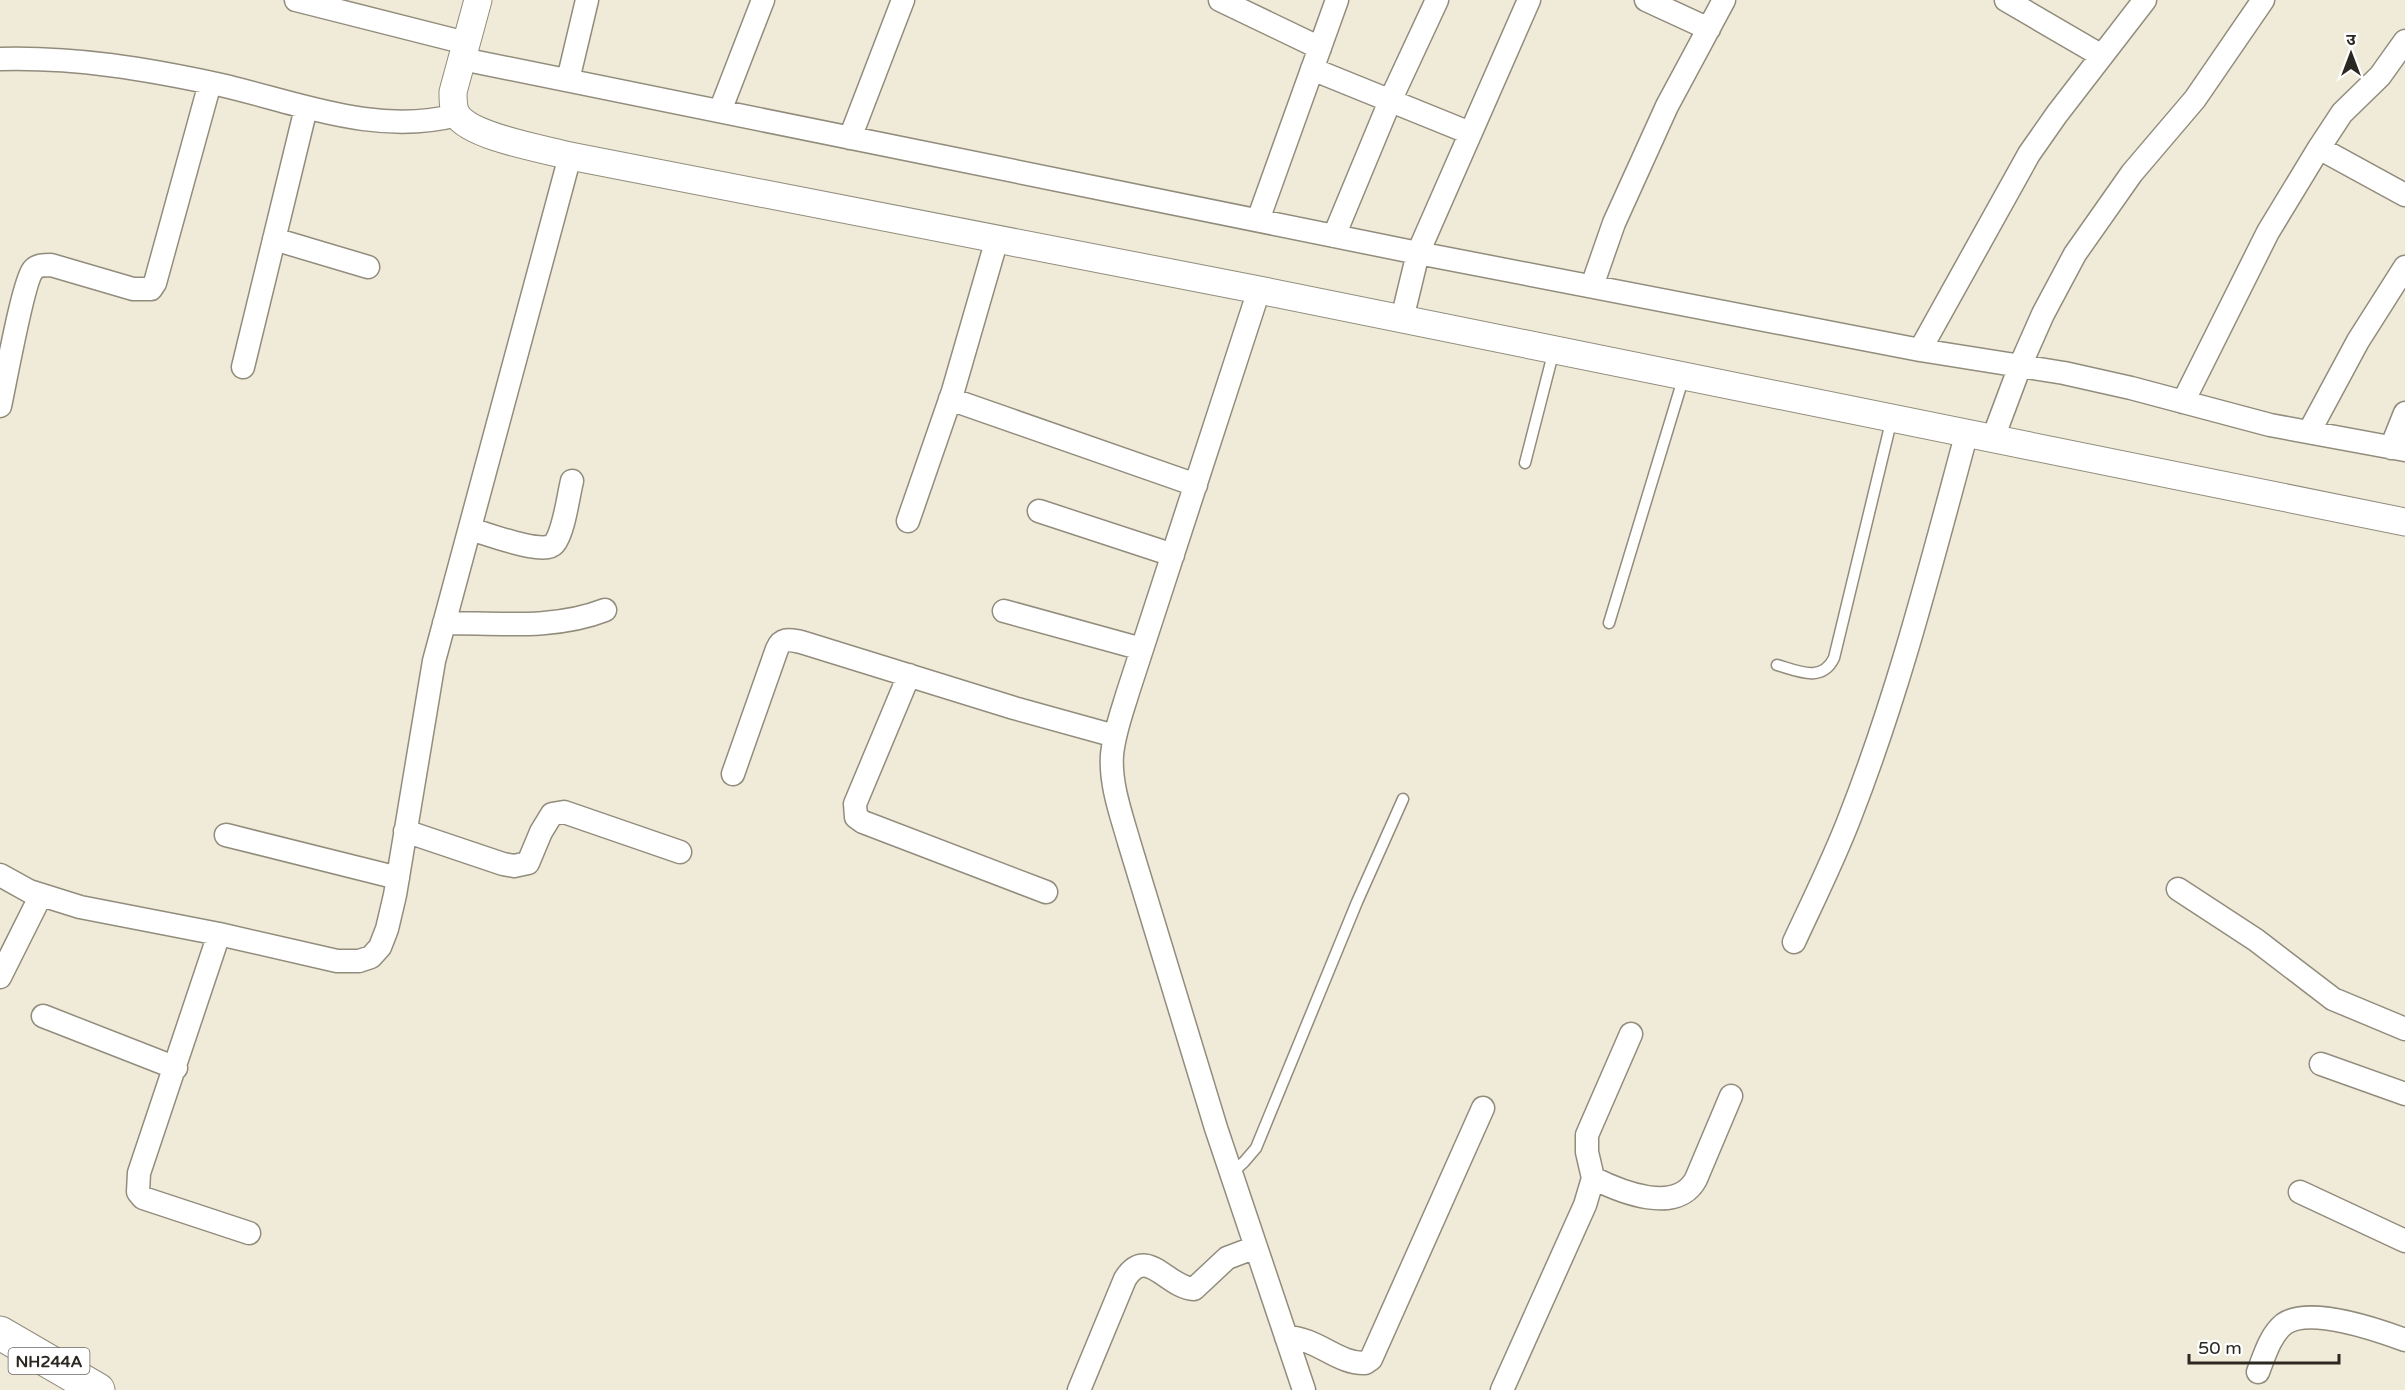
<svg xmlns="http://www.w3.org/2000/svg" width="2405" height="1390" font-family="'Varela Round','Noto Sans Devanagari',sans-serif">
<style>
.lines{fill:none;stroke-linecap:round;stroke-linejoin:round}
.service-casing{stroke:#928c7c;stroke-width:13}
.minor-casing{stroke:#928c7c;stroke-width:25}
.tertiary-casing{stroke:#928c7c;stroke-width:29}
.trunk-casing{stroke:#928c7c;stroke-width:35}
.service{stroke:#fff;stroke-width:10}
.minor{stroke:#fff;stroke-width:22}
.tertiary{stroke:#fff;stroke-width:27}
.trunk{stroke:#fff;stroke-width:33}
.labels{text-anchor:middle;stroke-width:6;stroke-linejoin:round;paint-order:stroke}
.shield{fill:#fff;stroke:#6b6864;stroke-width:1.5}
.shield-label{font-size:16px;font-weight:bold;fill:#2b2822}
</style>
<rect width="100%" height="100%" fill="#f0ead9"/>
<g class="lines">
<defs>
<path id="service" d="M1525 463 1554 350
M1609 623 1684 376
M1777 665C1798 671 1822 683 1834 658L1892 418
M1232 1173 1244 1162 1256 1148 1357 902 1403 799"/>
<path id="minor" d="M296 0 466 43
M1220 0 1320 48
M1646 0 1709 29
M2006 0 2102 56
M0 59C76 57 147 69 221 85 299 103 376 136 457 115
M462 59 1418 253 1920 350 2064 373 2131 388 2270 425 2405 450
M1312 69 1470 133
M568 80 587 0
M720 111 763 0
M850 138 903 0
M2319 148 2405 195
M1258 220 1337 0
M1334 236 1390 101 1437 0
M274 239 368 267
M1592 286 1614 223 1667 106 1724 0
M1259 290 1128 692C1122 712 1114 733 1112 755 1110 784 1121 814 1129 842L1216 1128 1304 1390
M1402 319 1418 253 1529 0
M1920 350 2029 154 2057 114 2145 0
M243 367 306 108
M950 399 1196 485
M2183 402 2268 232 2319 148 2342 113 2380 76 2405 41
M0 406C5 384 23 282 33 270 37 265 45 265 51 265L133 289H151L155 283 210 83
M2309 432 2358 341 2405 267
M1993 438 2020 366 2043 314 2075 254 2132 173 2195 99 2263 0
M2391 448 2405 413
M1039 511 1173 555
M908 521 953 391 997 239
M470 529C485 533 544 556 554 544 564 532 568 497 572 481
M1004 611 1142 649
M444 623C498 623 554 630 605 610
M909 675 855 804 856 817 863 822 1046 892
M733 774 777 649C782 637 790 640 801 642L1014 708 1115 736
M405 831 503 864 514 866 528 863 541 832 552 814 564 812 680 852
M226 835 398 878
M0 875 29 891 80 907 219 934 337 961H359L371 957 380 947 387 929 395 895 434 661 570 156
M2178 889 2256 940 2333 999 2405 1029
M219 934 139 1173 138 1192 143 1198 249 1233
M1794 942C1813 901 1834 859 1850 817 1899 692 1932 561 1967 432
M0 977 41 895
M43 1016 176 1068
M2321 1064 2405 1094
M1593 1178C1621 1192 1677 1215 1696 1179L1731 1096
M2300 1192 2405 1241
M1286 1337C1318 1338 1337 1364 1365 1363L1371 1359 1483 1108
M2258 1372C2264 1357 2270 1335 2284 1324 2310 1306 2378 1330 2405 1340
M1079 1390 1125 1279C1147 1244 1167 1288 1194 1289L1227 1258 1256 1247
M1502 1390 1585 1205 1593 1178 1587 1152V1135L1631 1034"/>
<path id="tertiary" d="M478 0 453 92C453 100 453 109 457 115 471 137 544 149 570 156L1259 290 2405 522"/>
<path id="trunk" d="M0 1333 98 1390"/>
</defs>
<!-- service casing -->
<use href="#service" class="service-casing"/>
<!-- minor casing -->
<use href="#minor" class="minor-casing"/>
<!-- tertiary casing -->
<use href="#tertiary" class="tertiary-casing"/>
<!-- trunk casing -->
<use href="#trunk" class="trunk-casing"/>
<!-- service -->
<use href="#service" class="service"/>
<!-- minor -->
<use href="#minor" class="minor"/>
<!-- tertiary -->
<use href="#tertiary" class="tertiary"/>
<!-- trunk -->
<use href="#trunk" class="trunk"/>
</g>
<g class="labels">
<!-- shield labels -->
<rect class="shield" x="8.5" y="1348" width="81" height="26" rx="4.5"/>
<g class="shield-label">
<text x="49" y="1367">NH244A</text>
</g>
</g>
<!-- north arrow -->
<g transform="translate(2351 54)" stroke="#ffffff" stroke-width="4.5" paint-order="stroke">
<path d="M0-4.5L10 22L0 15L-10 22Z" fill="#2b2822"/>
<text y="-9" font-size="16" font-weight="bold" text-anchor="middle" fill="#2b2822">उ</text>
</g>
<!-- scale -->
<path d="M2189 1354v9h150v-9" fill="none" stroke="#2b2822" stroke-width="3"/>
<text x="2198" y="1354" font-size="18" fill="#2b2822" stroke="#ffffff" stroke-width="4.5" paint-order="stroke">50 m</text>
</svg>
